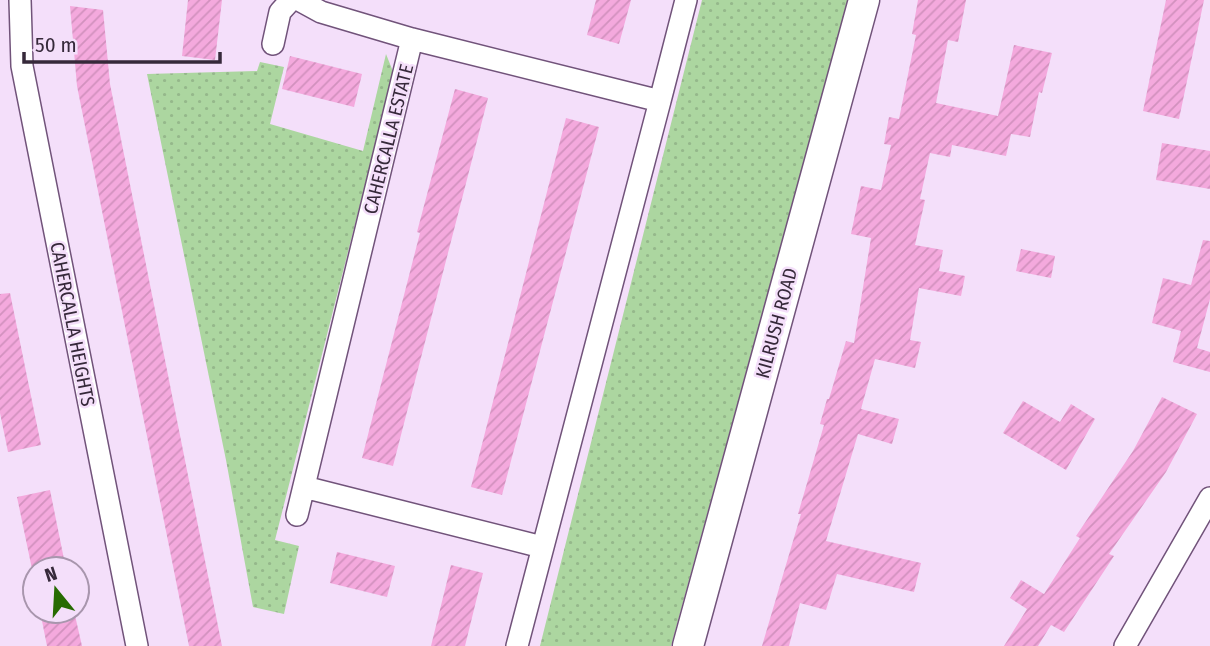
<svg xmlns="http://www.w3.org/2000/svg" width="1210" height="646" font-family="'Fira Sans Condensed',sans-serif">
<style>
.grass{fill:url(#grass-dots)}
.building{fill:url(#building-hatch)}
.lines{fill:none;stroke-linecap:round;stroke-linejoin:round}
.minor-casing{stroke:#71537a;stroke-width:24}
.secondary-casing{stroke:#71537a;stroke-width:33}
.minor{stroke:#fff;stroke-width:21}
.secondary{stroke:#fff;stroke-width:30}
.labels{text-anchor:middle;stroke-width:5;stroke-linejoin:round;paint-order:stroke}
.street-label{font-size:19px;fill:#36293a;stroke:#f4dffa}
</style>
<defs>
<pattern id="grass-dots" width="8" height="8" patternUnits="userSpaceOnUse" patternTransform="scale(1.75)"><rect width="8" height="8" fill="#acd6a0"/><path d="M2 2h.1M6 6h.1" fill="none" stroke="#95b88b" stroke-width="1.8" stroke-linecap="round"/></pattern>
<pattern id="building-hatch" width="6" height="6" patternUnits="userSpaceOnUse" patternTransform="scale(1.75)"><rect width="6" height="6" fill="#f4a9dd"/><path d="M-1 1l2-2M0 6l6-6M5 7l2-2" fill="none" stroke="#d291be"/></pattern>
</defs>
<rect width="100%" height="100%" fill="#f4dffa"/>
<!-- grass -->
<path class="grass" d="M702 0H848L671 646H540Z
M386 54 392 69V78L275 540 299 546 284 614 253 607 226 460 147 74 257 71 260 62 284 67 270 124 363 151Z"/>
<!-- building -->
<path class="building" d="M188 0H222L215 60 182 56Z
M596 0H631L619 44 587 35Z
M918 0H966L958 42 948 40 936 103 998 116 1014 45 1052 53 1042 93 1039 92 1030 137 1011 134 1006 156 952 145 950 157 930 153 920 199 925 200 915 245 943 250 939 271 965 276 961 296 919 288 910 340 921 342 915 368 875 359 861 409 899 419 892 444 858 434 826 541 921 563 914 592 837 574 826 610 800 603 789 646H762L801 514H798L824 425 820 424 827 399H829L846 341 854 343 871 238 851 234 861 186 881 190 891 145 884 144 889 117 899 119 916 35 912 34Z
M1166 0H1204L1179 119 1143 111Z
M70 6 103 10 110 84 222 646H189L77 86Z
M290 56 362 74 354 107 282 89Z
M455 89 488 98 393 466 362 458 420 233 417 232Z
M566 118 599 127 502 495 471 487Z
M1162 143 1210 151V189L1156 180Z
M1203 240 1210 241V299L1197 348 1210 352V372L1173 362 1181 331 1152 323 1163 278 1191 285Z
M1021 249 1055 256 1051 278 1016 271Z
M10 293 41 445 8 452 0 413V294Z
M1162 397 1197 414 1166 472 1109 554 1114 556 1064 632 1051 625 1038 646H1004L1027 609 1010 598 1021 580 1044 594 1080 538 1076 536 1133 451Z
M1023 401 1060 422 1071 404 1095 419 1066 470 1003 433Z
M50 490 66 569H32L17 497Z
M337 552 395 566 387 597 330 583Z
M451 565 483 573 465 646H431Z
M40 611H74L82 646H47Z"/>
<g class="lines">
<defs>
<path id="minor" d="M20 0 22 66 137 646
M299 0 321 12 412 39 660 101 517 646
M273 44 280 12 291 0
M660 101 686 0
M304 487 542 547
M297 515 412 39
M1125 646 1210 498"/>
<path id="secondary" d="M688 646 864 0"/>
</defs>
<!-- minor casing -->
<use href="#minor" class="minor-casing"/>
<!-- secondary casing -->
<use href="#secondary" class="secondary-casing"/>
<!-- minor -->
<use href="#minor" class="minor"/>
<!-- secondary -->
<use href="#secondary" class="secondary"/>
</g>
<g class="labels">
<!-- street labels -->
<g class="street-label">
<text transform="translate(388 139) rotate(-76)" y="7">CAHERCALLA ESTATE</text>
<text transform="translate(776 323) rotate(-75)" y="7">KILRUSH ROAD</text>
<text transform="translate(73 324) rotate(79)" y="7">CAHERCALLA HEIGHTS</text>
</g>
</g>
<!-- north arrow -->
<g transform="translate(56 590) rotate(342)"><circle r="33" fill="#f4dffa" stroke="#a896ad" stroke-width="2"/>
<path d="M0-5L12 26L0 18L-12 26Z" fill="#276b02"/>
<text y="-10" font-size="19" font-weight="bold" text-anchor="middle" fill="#36293a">N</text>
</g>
<!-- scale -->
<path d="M24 52v10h196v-10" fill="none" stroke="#36293a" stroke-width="3.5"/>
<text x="35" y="52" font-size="21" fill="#36293a" stroke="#f4dffa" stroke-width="5" paint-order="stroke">50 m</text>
</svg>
